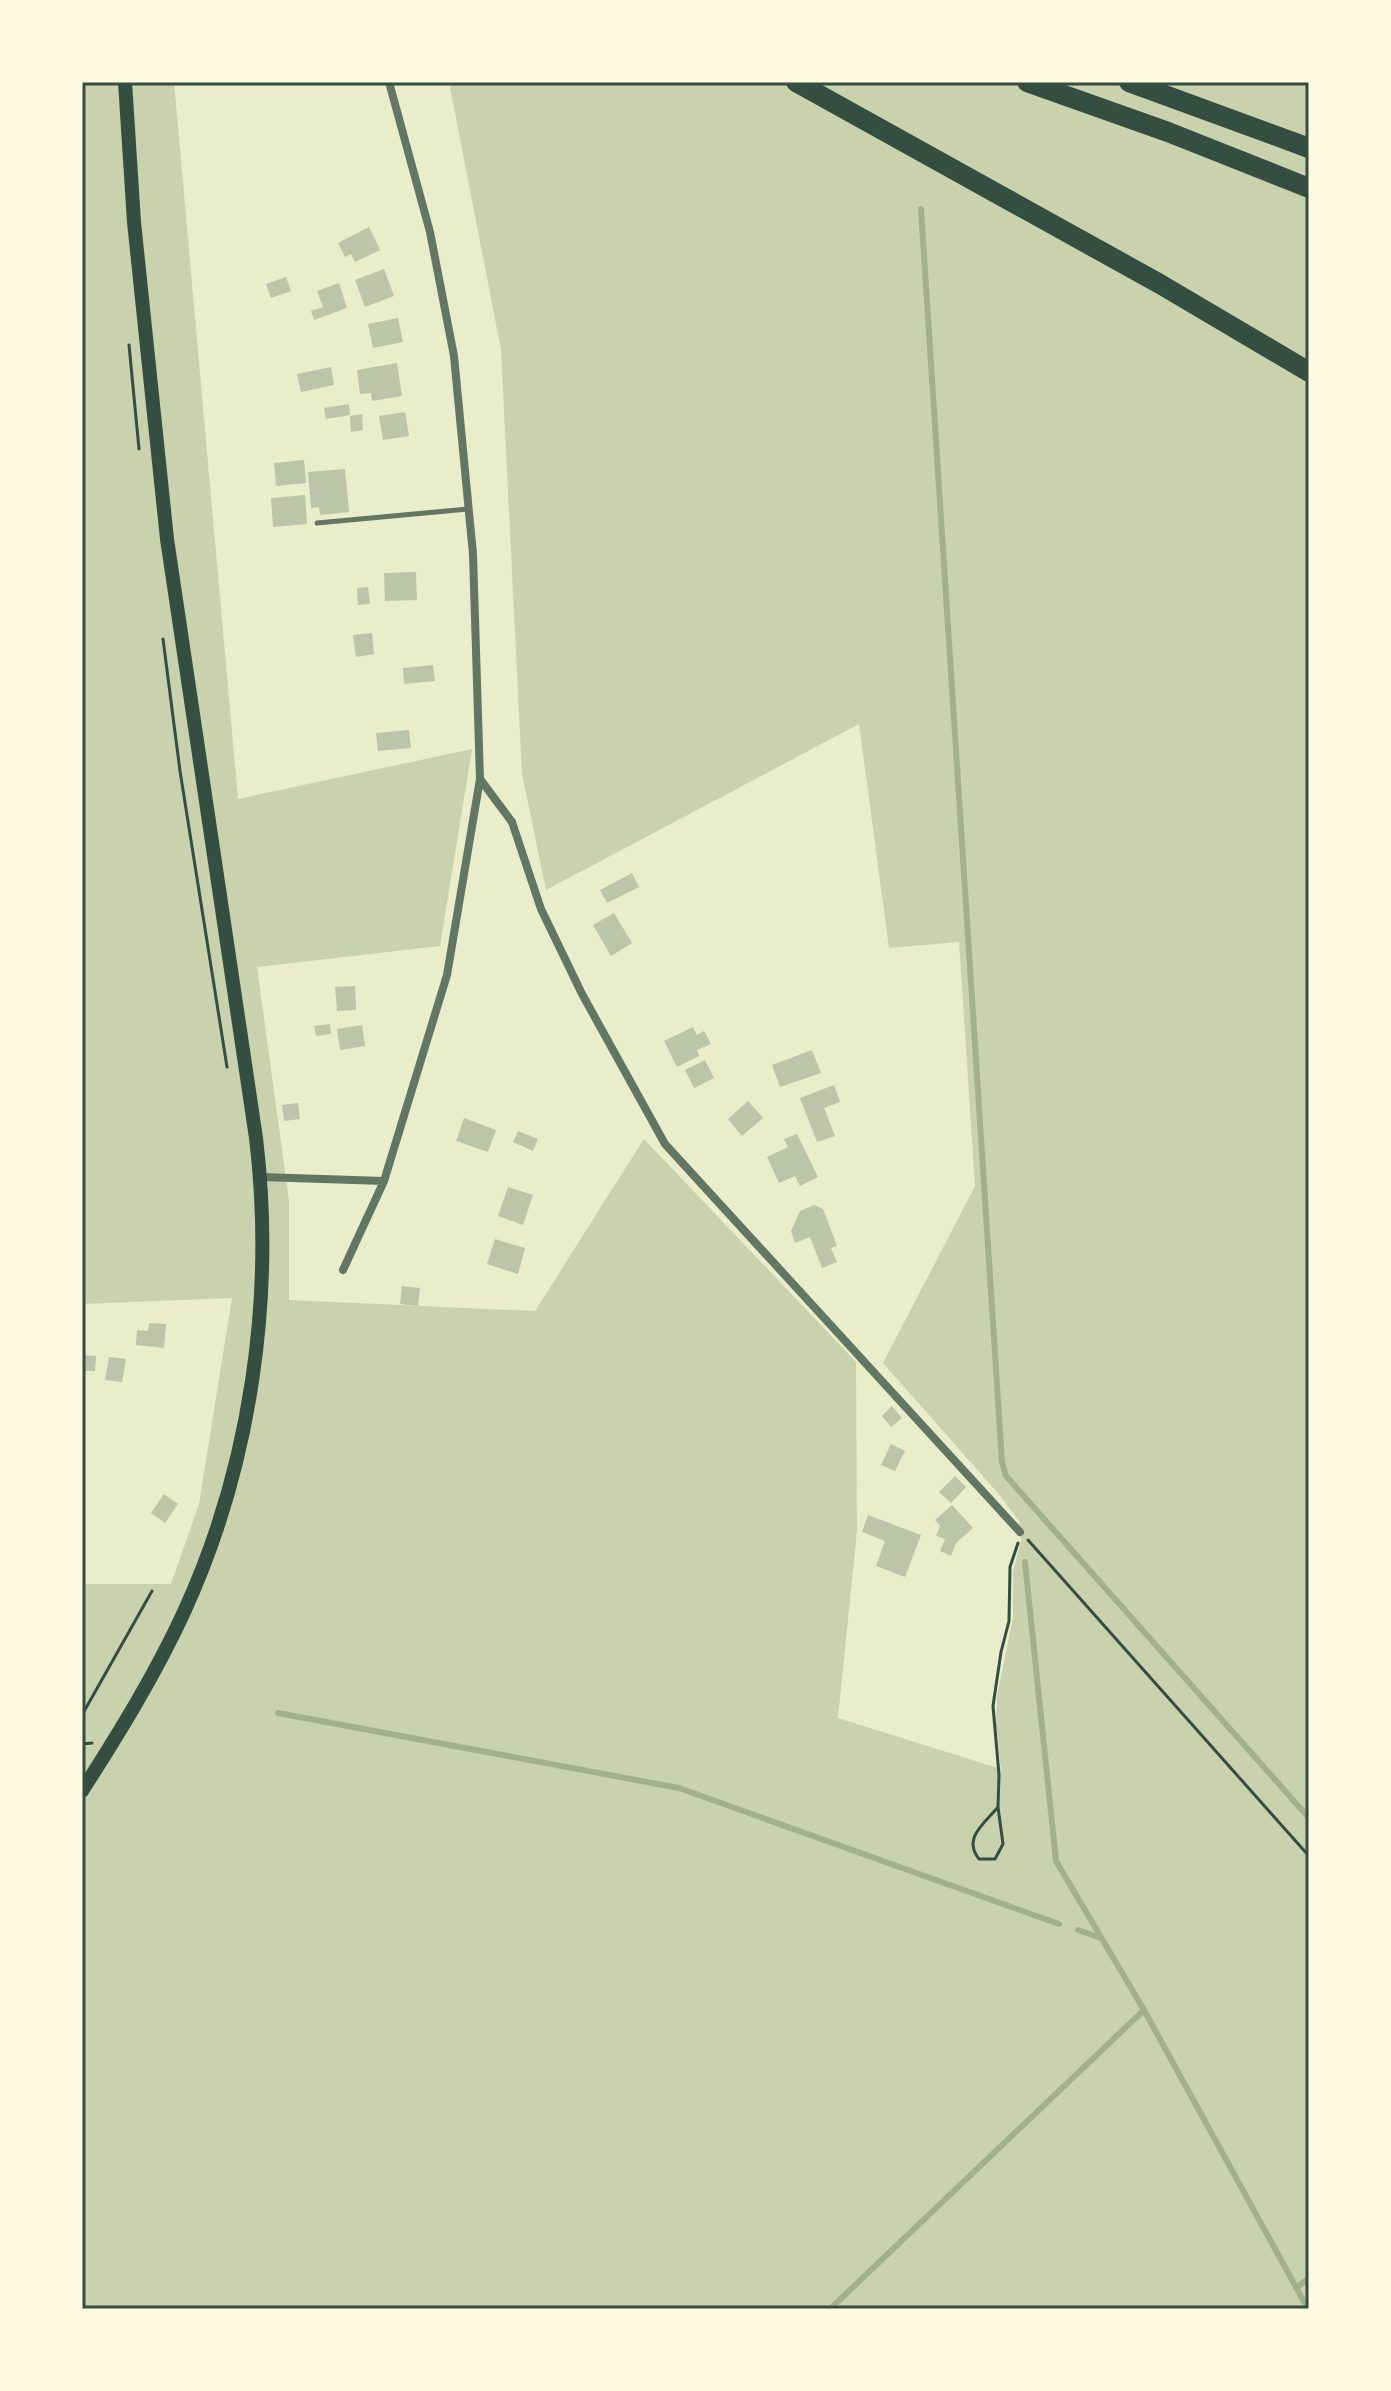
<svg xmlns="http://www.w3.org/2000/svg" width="1391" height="2391" font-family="'Noto Sans',sans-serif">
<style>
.green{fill:#cad2ad}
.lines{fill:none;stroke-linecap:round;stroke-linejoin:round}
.stream{stroke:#a3b18a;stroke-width:6}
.building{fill:#bcc5a7}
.path{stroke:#344e41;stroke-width:3}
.service{stroke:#617663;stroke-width:5}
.minor{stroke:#617663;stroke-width:8}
.secondary{stroke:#344e41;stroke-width:14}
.motorway{stroke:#344e41;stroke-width:20}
.neatline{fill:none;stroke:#344e41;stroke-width:3}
</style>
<rect width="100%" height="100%" fill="#e9edc9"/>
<!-- green -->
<path class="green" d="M82 82H174L238 799 472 749 440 946 257 967 289 1201V1300L535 1311 644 1139 856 1362 857 1531 838 1718 1001 1769 996 1725 997 1696 1013 1618V1572L1021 1540 1020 1522 997 1492 883 1363 975 1186 959 942 889 948 859 724 546 890 522 774 501 350 449 82H1309V2309H82V1584H171L199 1504 232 1298 82 1304Z"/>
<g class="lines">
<!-- stream -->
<path class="stream" d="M921 209 1002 1462 1006 1476 1309 1818
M1025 1562 1056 1861 1144 2010 1308 2309
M278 1713 679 1788 1059 1924
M1078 1930 1101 1938
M1296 2288 1309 2278
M830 2309 1144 2010"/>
</g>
<!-- building -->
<path class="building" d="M369 227 380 250 355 262 351 254 345 257 338 243Z
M384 269 394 296 365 307 355 280Z
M286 277 291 291 271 298 266 284Z
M339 283 347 308 314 320 311 311 323 307 317 291Z
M398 318 403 342 373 348 368 324Z
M397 363 402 396 372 401 371 393 360 394 357 370Z
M331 367 334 385 301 392 297 374Z
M349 404 350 415 326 419 324 408Z
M405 412 409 436 383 440 379 416Z
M362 414 363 430 351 432 350 416Z
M304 460 306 483 276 486 274 463Z
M345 469 349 512 320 515 319 507 311 508 308 472Z
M305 495 307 524 273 527 271 498Z
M416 572 417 600 385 601 384 573Z
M368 587 370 604 358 605 357 588Z
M372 633 374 654 356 657 353 635Z
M433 665 435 681 404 684 403 668Z
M409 730 411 748 378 751 376 733Z
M632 873 639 887 607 903 600 890Z
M614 913 632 943 611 956 593 925Z
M355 986 356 1010 337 1011 335 987Z
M330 1024 331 1034 316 1036 314 1026Z
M362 1025 365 1046 340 1050 337 1029Z
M693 1027 697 1035 704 1031 711 1044 697 1050 699 1056 677 1067 664 1041Z
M812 1050 821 1073 780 1087 772 1065Z
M705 1060 714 1078 694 1088 685 1070Z
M834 1085 840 1102 824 1108 835 1136 817 1142 800 1098Z
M748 1101 763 1118 742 1136 728 1119Z
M298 1103 300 1119 284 1121 282 1105Z
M464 1118 496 1130 488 1152 456 1141Z
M518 1131 538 1139 533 1151 513 1142Z
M797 1134 818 1177 800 1186 795 1176 779 1183 767 1157 788 1147 784 1139Z
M508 1187 533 1195 523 1225 498 1216Z
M814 1205 823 1209 837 1246 831 1248 837 1262 822 1268 810 1237 795 1243 791 1231 800 1211Z
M495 1239 525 1248 518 1274 487 1264Z
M402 1286 420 1288 418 1306 400 1304Z
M149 1323 166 1324 164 1348 136 1345 137 1330 148 1331Z
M82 1355 96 1356 95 1371H82Z
M109 1357 126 1359 122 1382 105 1380Z
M892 1406 902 1418 891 1427 882 1416Z
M891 1444 905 1451 895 1471 881 1465Z
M955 1476 966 1487 951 1503 939 1492Z
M164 1494 178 1504 165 1523 151 1513Z
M952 1505 973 1528 956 1543 951 1556 940 1551 945 1539 936 1536 940 1526 935 1520Z
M868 1515 921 1535 905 1577 876 1566 885 1541 862 1532Z"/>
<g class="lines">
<!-- path -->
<path class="path" d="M129 345 139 449
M163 639 180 771 227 1067
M1028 1540 1309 1856
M82 1715 152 1591
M82 1744 92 1743
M998 1807C985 1823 962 1838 979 1859H995L1003 1844 998 1807 999 1775 993 1706 1001 1652 1009 1621 1010 1567 1018 1543"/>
<!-- service -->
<path class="service" d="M317 523 468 509"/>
<!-- minor -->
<path class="minor" d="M480 779 512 822 541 909 582 994 665 1144 1020 1532
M261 1177 384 1181
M343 1270 384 1181 447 975 480 779 473 554 454 356 430 232 389 82"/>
<!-- secondary -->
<path class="secondary" d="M82 1791C119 1733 155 1675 184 1612 251 1466 275 1296 256 1138L167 539 134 222 125 82"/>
<!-- motorway -->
<path class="motorway" d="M796 82 1160 284 1309 372
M1027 82 1168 132 1309 188
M1129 82 1309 148"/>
</g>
<!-- border -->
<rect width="1391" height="2391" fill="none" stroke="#fefae0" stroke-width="168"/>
<rect x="84" y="84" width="1223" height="2223" class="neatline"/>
</svg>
